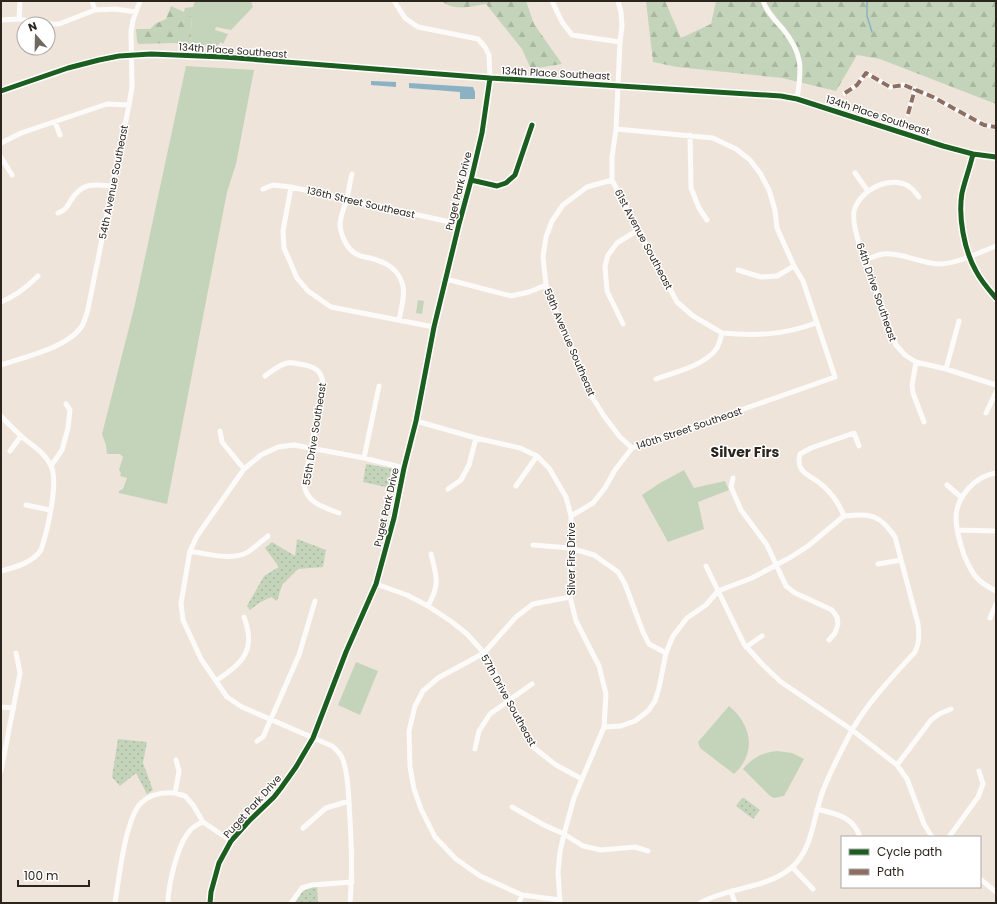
<svg xmlns="http://www.w3.org/2000/svg" width="997" height="904" font-family="Poppins,sans-serif">
<style>
.grass{fill:#c4d4bb}
.forest{fill:url(#forest-firs)}
.park{fill:url(#park-dots)}
.water{fill:#8bb1c5}
.lines{fill:none;stroke-linecap:round;stroke-linejoin:round}
.stream{stroke:#8bb1c5;stroke-width:1.5}
.minor{stroke:#fcfbf9;stroke-width:5}
.major{stroke:#cfc7c5;stroke-width:6}
.quiet{stroke:#8d6e63;stroke-width:4;stroke-dasharray:8 4;stroke-linecap:butt}
.cycleway-casing{stroke:#fff;stroke-width:8}
.cycleway{stroke:#1b5e20;stroke-width:5}
.labels{text-anchor:middle;stroke-width:3;stroke-linejoin:round;paint-order:stroke}
.street-label{font-size:10px;fill:#2b251e;stroke:#fff}
.district-label{font-size:14px;font-weight:bold;fill:#2b251e;stroke:#fff}
</style>
<defs>
<pattern id="forest-firs" width="22" height="20" patternUnits="userSpaceOnUse"><rect width="22" height="20" fill="#c4d4bb"/><path d="M5 1l3.5 6h-7zM16 11l3.5 6h-7z" fill="#a9b6a0"/></pattern>
<pattern id="park-dots" width="8" height="8" patternUnits="userSpaceOnUse"><rect width="8" height="8" fill="#c4d4bb"/><path d="M2 2h.1M6 6h.1" fill="none" stroke="#a9b6a0" stroke-width="1.8" stroke-linecap="round"/></pattern>
</defs>
<rect width="100%" height="100%" fill="#eee4d9"/>
<!-- grass -->
<path class="grass" d="M195 1H251L253 7 231 30 216 27 215 30 228 34 223 44 221 42 217 46 190 44 192 18 183 15 185 8 193 7Z
M186 66 254 70V71L253 75 236 164 227 192 167 504 119 493V491L123 489 127 478 120 476 121 473 119 470 123 457 120 454H107L106 445 102 434 135 304Z
M418 300 424 301 422 314 416 313Z
M684 470 694 488 725 481 729 490 698 502 704 529 668 542 642 495 660 483Z
M356 662 378 671 360 715 338 705Z
M729 706C752 725 757 753 734 774L700 748 698 742Z
M777 751 792 753 804 759 784 796 774 798 770 796 743 769C752 758 763 752 777 751Z"/>
<!-- forest -->
<path class="forest" d="M442 1H526L534 24 562 64 531 69 522 49 486 4C472 6 454 12 442 1Z
M646 1H665L681 38 711 24 716 1H996V104L880 59 857 55 836 91 782 78 677 67 653 62Z
M171 6 184 12 183 15 192 17 190 44 171 43 139 44 137 41 136 29H150L155 24 166 19Z"/>
<!-- park -->
<path class="park" d="M366 464 395 469 397 473 395 489 363 482Z
M297 539 326 550 323 567 298 569 282 585 277 601 271 597 259 603 250 610 247 606 264 576 279 567 265 548 272 542 295 556Z
M118 739 147 742 143 763 153 790 147 794 136 773 120 786 112 777Z
M744 798 760 810 753 819 736 806 741 799Z
M311 887H317L318 903H295L302 892Z"/>
<!-- water -->
<path class="water" d="M371 81 396 82V87L371 85Z
M409 83 473 87 475 92V99H460V92L409 88Z"/>
<g class="lines">
<!-- stream -->
<path class="stream" d="M467 1 468 3
M867 1V16L872 32"/>
<!-- minor -->
<path class="minor" d="M92 1 95 10
M552 1 562 22 572 35 620 42
M618 1 621 12 622 26 620 42 616 129 612 157V180L638 230 677 302 693 316 722 333
M763 1C767 12 775 20 783 29 803 54 802 68 797 99
M19 19 20 1
M1 20 19 19 42 24
M48 24H59L95 10 115 9 136 12
M845 93 857 85 866 73 890 87 904 85 933 97 984 125 996 127
M908 114 915 89
M55 122 60 135
M690 135 691 188 699 208 707 220
M1 143 21 133 107 104 129 105
M973 154C970 167 965 180 962 193 958 216 964 250 976 271 981 281 989 290 996 298
M1 157 12 175
M855 173 868 191
M352 174C350 182 349 190 347 198 345 206 340 216 340 225 341 236 347 250 358 255 362 257 366 257 370 258 386 262 399 269 403 286 405 297 401 309 399 320
M471 180 497 186 506 183 515 175 532 125
M612 180 587 187 563 205 552 221 546 237 543 257 546 285 589 392 604 416 620 437 632 448
M291 187 283 231 284 248 297 278 308 291 331 307 434 327
M263 189 273 185 291 187 459 224
M919 197C916 194 914 190 911 188 892 173 859 190 854 211 851 229 867 265 873 282 881 303 888 324 896 345L905 355 916 362 946 369 996 385
M58 213C66 210 67 207 71 200 83 182 93 184 113 186
M865 260C871 258 877 255 883 254 902 252 921 264 940 264 956 264 980 252 996 246
M738 270 761 277 777 276 794 266
M446 279 511 296 529 292 546 285
M1 302C16 296 27 287 38 276
M623 324 607 291 605 266 608 255 617 243 638 230
M916 362 912 385 913 393 924 422
M1 365C24 357 71 347 83 324 85 319 87 314 88 309L129 105 132 87 131 32 133 20 140 1
M946 369 959 321
M265 376C272 371 279 365 287 363 291 362 295 363 299 364 314 366 323 370 323 386L304 485C307 503 323 507 339 513
M656 379C674 373 706 365 717 348 719 344 721 338 722 333 757 336 783 335 816 323
M986 413 996 392
M1 416C7 423 14 429 21 436 31 445 45 452 51 466 59 482 47 532 41 550 32 563 16 567 1 571
M416 421 476 438 520 448 537 456 549 468 566 497 571 516 570 597 576 621 599 666 606 694 604 727 574 798 564 834 560 852 558 872 560 903
M220 431 222 442 244 469
M10 451 21 436
M364 458 379 386
M51 466 62 450 68 428 70 410 66 404
M996 473C975 476 956 497 956 518 956 531 960 543 964 555 967 562 970 570 976 577 981 583 988 587 996 591
M733 478 731 487 741 510 767 545 786 586 795 593 832 610 837 617 838 624 835 633 829 640
M947 485 962 498
M516 486 537 456
M448 489 461 480 469 465 476 438
M26 505 50 510
M571 516 593 503 605 488 615 470 632 448 835 377 803 281 794 266 777 228 775 210 769 190 760 173 750 160 736 149 713 138 616 129
M844 516C839 504 832 493 822 485 810 474 795 474 800 454L811 448 854 433 859 446
M957 530 996 531
M533 545 570 548 594 555 618 572 625 584 643 632 649 644 666 653
M190 551C206 554 234 561 248 552 255 547 262 541 268 536
M878 564 901 560
M706 566 744 644 762 664 781 682 852 730 897 765 907 779 924 824 932 837
M376 584 407 595 428 606 452 622 467 634 484 653 510 700 533 747 556 765 582 779
M428 606C440 584 437 578 431 554
M990 618 996 604
M746 647 762 636
M216 681C242 663 257 651 244 617
M1 707 14 708
M604 727 621 726 635 721 648 711 655 701 659 688 666 653 673 636 687 618 706 605 718 591 752 578 791 557 808 546 844 516
M257 741 263 737 299 655 315 601
M475 749 479 731 490 714 532 684
M897 765 931 720 939 714 951 709
M1 771 20 673 16 653
M175 793 185 796 193 805 203 822 231 841
M512 807 544 825 564 834 583 846 601 850 635 847 648 851
M817 809C836 814 853 816 860 837
M303 828 326 808 349 801
M949 837 978 797 983 784 979 771
M792 867 813 889
M980 879 996 892
M731 891 735 903
M560 900 522 895 480 876 456 859 435 837 421 809 414 789 410 767 409 731 415 706 423 691 438 678 484 653 516 617 533 604 570 597
M115 903C119 879 125 819 141 803 150 794 164 792 175 793L179 771 176 760
M168 903C168 886 177 847 188 833 191 828 198 824 203 822
M210 903 211 892 219 863 231 841 249 821 274 797 281 788 296 767 313 738 346 652 376 584 394 518 404 468 416 421 434 327 459 224 471 180 482 133 490 78 489 55 485 47 478 39 418 27 405 18 394 1
M291 903 302 888 312 885 352 882
M350 903C353 869 351 836 349 802 348 788 348 774 343 760 341 754 337 750 332 746L242 707 227 697 201 659 183 620 181 603 190 551 197 536 244 469 261 455 278 447 294 445 364 458 404 468
M519 903 522 895
M700 903C728 887 766 889 791 868 814 849 813 814 824 788 832 768 842 749 852 730 869 701 893 676 915 652 920 642 919 634 918 624L895 537C879 513 870 514 844 516"/>
<!-- major -->
<path class="major" d="M1 91 68 68 99 60 119 56 151 54 223 57 490 78 781 96 797 99 943 146 973 154 996 157"/>
<!-- quiet -->
<path class="quiet" d="M845 93 857 85 866 73 890 87 904 85 933 97 984 125 996 127
M908 114 915 89"/>
<defs>
<path id="cycleway" d="M1 91 68 68 99 60 119 56 151 54 223 57 490 78 781 96 797 99 943 146 973 154 996 157
M973 154C970 167 965 180 962 193 958 216 964 250 976 271 981 281 989 290 996 298
M471 180 497 186 506 183 515 175 532 125
M210 903 211 892 219 863 231 841 249 821 274 797 281 788 296 767 313 738 346 652 376 584 394 518 404 468 416 421 434 327 459 224 471 180 482 133 490 78"/>
</defs>
<!-- cycleway casing -->
<use href="#cycleway" class="cycleway-casing"/>
<!-- cycleway -->
<use href="#cycleway" class="cycleway"/>
</g>
<g class="labels">
<!-- street labels -->
<g class="street-label">
<text transform="translate(233 50) rotate(4)" y="4">134th Place Southeast</text>
<text transform="translate(556 73) rotate(3)" y="4">134th Place Southeast</text>
<text transform="translate(878 115) rotate(18)" y="4">134th Place Southeast</text>
<text transform="translate(113 182) rotate(-79)" y="4">54th Avenue Southeast</text>
<text transform="translate(458 191) rotate(-76)" y="4">Puget Park Drive</text>
<text transform="translate(361 202) rotate(13)" y="4">136th Street Southeast</text>
<text transform="translate(644 239) rotate(62)" y="4">61st Avenue Southeast</text>
<text transform="translate(877 292) rotate(71)" y="4">64th Drive Southeast</text>
<text transform="translate(570 342) rotate(67)" y="4">59th Avenue Southeast</text>
<text transform="translate(689 428) rotate(-19)" y="4">140th Street Southeast</text>
<text transform="translate(314 434) rotate(-81)" y="4">55th Drive Southeast</text>
<text transform="translate(386 507) rotate(-77)" y="4">Puget Park Drive</text>
<text transform="translate(571 559) rotate(-90)" y="4">Silver Firs Drive</text>
<text transform="translate(509 700) rotate(61)" y="4">57th Drive Southeast</text>
<text transform="translate(252 806) rotate(-48)" y="4">Puget Park Drive</text>
</g>
<!-- district labels -->
<g class="district-label">
<text x="745" y="457">Silver Firs</text>
</g>
</g>
<!-- border -->
<rect width="997" height="904" fill="none" stroke="#2b251e" stroke-width="4"/>
<!-- legend -->
<rect x="841" y="836" width="140" height="52" fill="#ffffff" stroke="#aaa8a5"/>
<rect x="849" y="849" width="20" height="6" fill="#1b5e20" stroke="#aaa8a5"/>
<text x="877" y="856" font-size="12" fill="#2b251e">Cycle path</text>
<rect x="849" y="869" width="20" height="6" fill="#8d6e63" stroke="#aaa8a5"/>
<text x="877" y="876" font-size="12" fill="#2b251e">Path</text>
<!-- north arrow -->
<g transform="translate(36 36) rotate(340)"><circle r="19" fill="#ffffff" stroke="#aaa8a5"/>
<path d="M0-3L7 15L0 10L-7 15Z" fill="#6f685f"/>
<text y="-6" font-size="11" font-weight="bold" text-anchor="middle" fill="#2b251e">N</text>
</g>
<!-- scale -->
<path d="M18 880v6h71v-6" fill="none" stroke="#2b251e" stroke-width="2"/>
<text x="24" y="880" font-size="12" fill="#2b251e" stroke="#ffffff" stroke-width="3" paint-order="stroke">100 m</text>
</svg>
